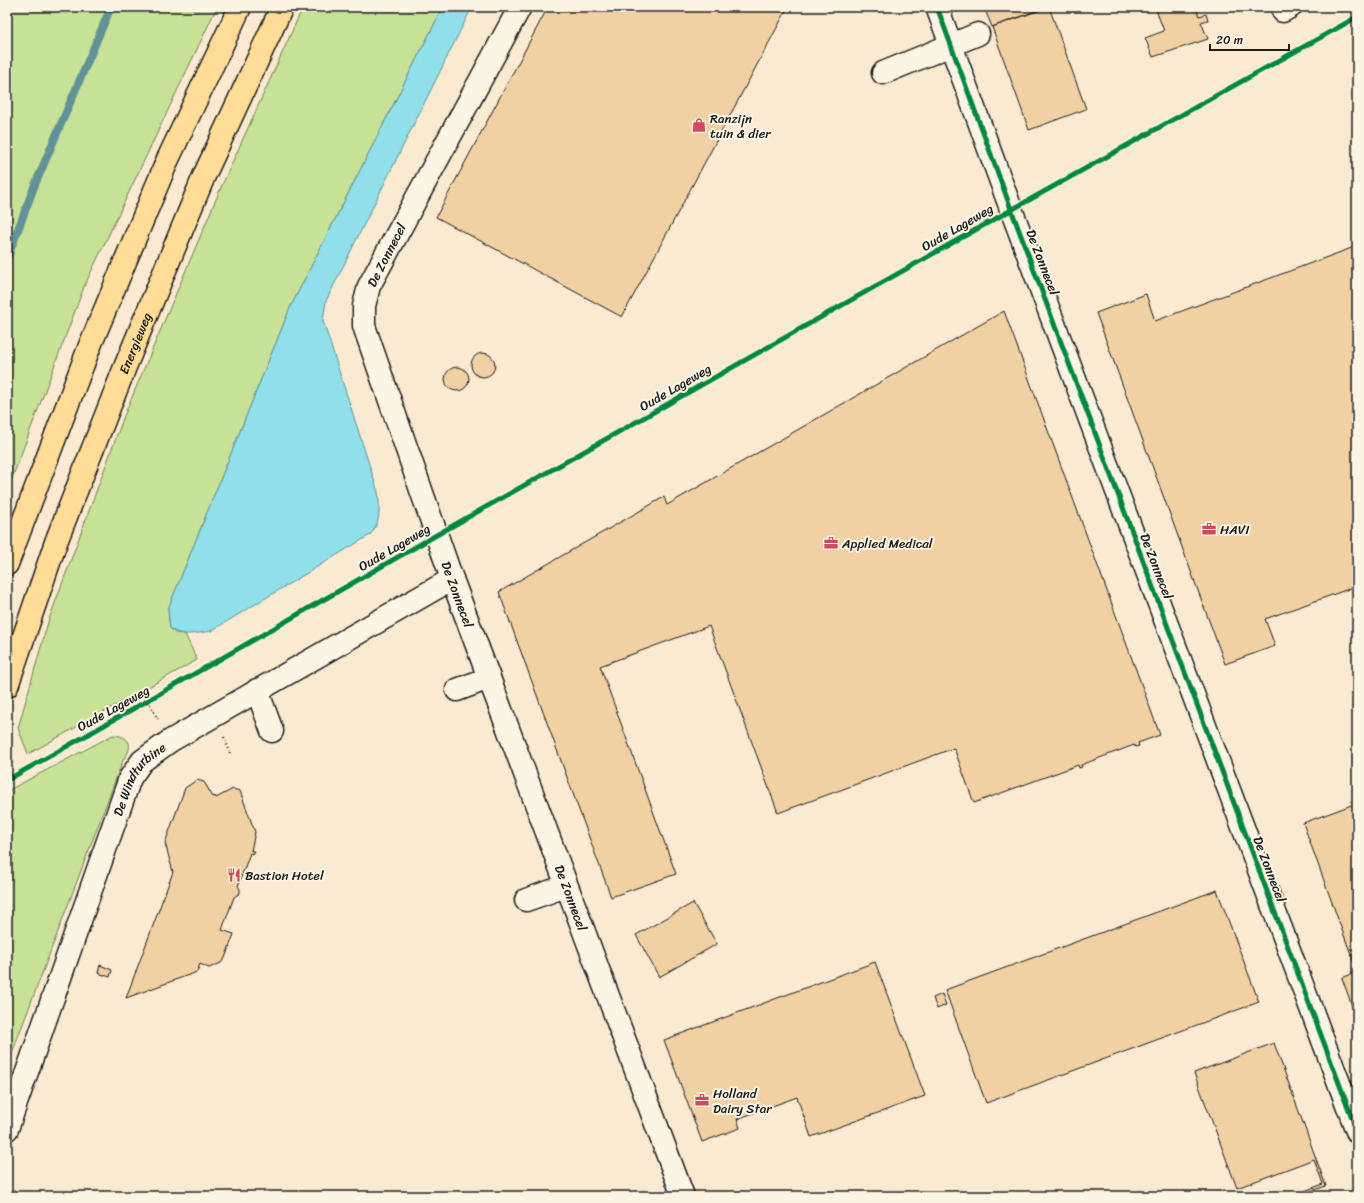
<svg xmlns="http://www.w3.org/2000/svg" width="1364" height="1203" font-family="Sriracha,sans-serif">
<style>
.built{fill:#f9ead1}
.green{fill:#c7e197;stroke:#727e5a}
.water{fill:#8fe0ea;stroke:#619298}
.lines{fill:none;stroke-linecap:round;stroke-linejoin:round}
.stream{stroke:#619298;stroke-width:8}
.building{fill:#f1d1a3;stroke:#1c1c1c}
.minor-casing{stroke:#1c1c1c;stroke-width:25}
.major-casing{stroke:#1c1c1c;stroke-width:25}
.path{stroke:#1c1c1c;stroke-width:2.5;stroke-dasharray:1 3;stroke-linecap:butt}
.minor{stroke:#fcf5e5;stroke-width:22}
.major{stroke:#ffdd96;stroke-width:22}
.cycleway-casing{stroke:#fcf5e5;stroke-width:8}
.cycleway{stroke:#00873e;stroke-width:5}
.labels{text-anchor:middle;stroke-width:4;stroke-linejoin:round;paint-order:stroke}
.poi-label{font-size:13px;fill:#1c1c1c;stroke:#fcf5e5;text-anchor:start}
.street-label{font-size:13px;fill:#1c1c1c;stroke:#fcf5e5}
</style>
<rect width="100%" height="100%" fill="#fcf5e5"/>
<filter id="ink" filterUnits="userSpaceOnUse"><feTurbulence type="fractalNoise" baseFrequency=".025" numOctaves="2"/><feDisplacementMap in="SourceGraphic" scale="8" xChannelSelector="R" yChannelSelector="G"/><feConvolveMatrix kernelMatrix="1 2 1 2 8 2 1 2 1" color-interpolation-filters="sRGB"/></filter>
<g filter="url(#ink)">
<!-- built -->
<path class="built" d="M7 7H1357V1196H7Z"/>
<!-- green -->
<path class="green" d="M7 7H217L84 287 7 492Z
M303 7H443L290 308 168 609 170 628 175 633 185 634 197 660 28 754 18 728 48 622 124 416 222 185Z
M113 735C131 736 134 747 123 760L7 1066V791Z"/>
<!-- water -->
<path class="water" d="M443 7H472L326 301 323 321 378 492C380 508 381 522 370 535L211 631C197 633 181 638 170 628L168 609 290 308Z"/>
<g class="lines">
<!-- stream -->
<path class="stream" d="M7 259 34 187 111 7"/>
</g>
<!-- building -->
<path class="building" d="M548 7H788L622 317 436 217Z
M984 7H1047L992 27Z
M1049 7 1086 109 1029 130 992 27Z
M1155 7H1196L1199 16 1206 14 1208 20 1201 22 1208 39 1153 57 1145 38 1164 31Z
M1357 246V586L1265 619 1275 646 1225 664 1096 313 1146 294 1155 321Z
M1004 311 1160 735 1138 743 1139 746 1135 747 1134 745 1081 765 1082 767 1079 768 1078 765 974 803 954 748 778 813 709 626 600 666 676 874 611 897 499 592 664 497 667 505Z
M471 365a12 12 0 1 1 24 0a12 12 0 1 1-24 0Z
M445 379a12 12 0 1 1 24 0a12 12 0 1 1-24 0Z
M197 780 204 782 213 797 215 796 216 798 233 789 240 791 255 832 251 851H254L252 854 250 853 238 886 240 889V893L234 897 222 930 234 934 225 958 221 963 209 968 200 964 197 972 126 998 173 872 165 843 185 788Z
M1357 803V971L1303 823Z
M1217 890 1259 1002 986 1103 945 990Z
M693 903 717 944 659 977 636 935Z
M875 962 925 1096 811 1137 797 1097 737 1119 740 1128 702 1142 664 1040Z
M100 965 112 970 110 977 98 973Z
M1357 972V1020L1342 978Z
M942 994 946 1005 937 1009 933 998Z
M1274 1043 1326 1186 1300 1195 1299 1193 1323 1184 1314 1159 1237 1188 1194 1073Z"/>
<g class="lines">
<defs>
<g id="minor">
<path id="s1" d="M520 7 369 286 364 306V326L452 579 683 1196"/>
<path d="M937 7 1011 209 1357 1131"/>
<path d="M1283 11 1290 7"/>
<path d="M883 73 978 34"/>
<path d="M257 690 272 731"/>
<path d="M457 690 489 678"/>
<path d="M526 900 566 886"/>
<path id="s2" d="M7 1129 130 778 142 761 170 741 452 579"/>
</g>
<g id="major">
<path d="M7 564 89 348 168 159 240 7"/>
<path id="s3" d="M7 686 56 542 125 367 204 176 282 7"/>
</g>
</defs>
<!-- minor casing -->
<use href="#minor" class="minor-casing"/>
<!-- major casing -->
<use href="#major" class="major-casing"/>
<!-- path -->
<path class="path" d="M148 701 158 719
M224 737 231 755"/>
<!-- minor -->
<use href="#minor" class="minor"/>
<!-- major -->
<use href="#major" class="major"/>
<defs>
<path id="cycleway" d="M937 7 1011 209 1357 1131
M7 780C152 699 296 615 440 533 745 359 1050 187 1357 17"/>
</defs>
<!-- cycleway casing -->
<use href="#cycleway" class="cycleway-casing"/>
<!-- cycleway -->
<use href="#cycleway" class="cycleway"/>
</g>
</g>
<!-- icons -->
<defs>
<symbol id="shop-bare" viewBox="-9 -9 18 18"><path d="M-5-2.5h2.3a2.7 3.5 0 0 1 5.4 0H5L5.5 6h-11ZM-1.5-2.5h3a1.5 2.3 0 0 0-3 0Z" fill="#d1495b" stroke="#fcf5e5" stroke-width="2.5" paint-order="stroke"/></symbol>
<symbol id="office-bare" viewBox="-9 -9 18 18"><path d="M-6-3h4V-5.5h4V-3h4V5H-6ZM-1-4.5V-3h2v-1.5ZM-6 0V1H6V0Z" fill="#d1495b" stroke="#fcf5e5" stroke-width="2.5" paint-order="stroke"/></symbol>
<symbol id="restaurant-bare" viewBox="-9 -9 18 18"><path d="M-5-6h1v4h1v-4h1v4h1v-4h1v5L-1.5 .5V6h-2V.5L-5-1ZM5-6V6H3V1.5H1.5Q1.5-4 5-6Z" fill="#d1495b" stroke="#fcf5e5" stroke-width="2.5" paint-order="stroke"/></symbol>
</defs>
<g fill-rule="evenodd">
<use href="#shop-bare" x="689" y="115" width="20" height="20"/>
<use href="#office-bare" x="1199" y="519" width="20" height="20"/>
<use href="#office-bare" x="821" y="533" width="20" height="20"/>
<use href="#restaurant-bare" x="224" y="865" width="20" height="20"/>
<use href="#office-bare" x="692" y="1090" width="20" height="20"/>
</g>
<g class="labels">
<!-- poi labels -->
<g class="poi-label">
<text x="710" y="123">Ranzijn<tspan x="710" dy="15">tuin &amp; dier</tspan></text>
<text x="1220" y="534">HAVI</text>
<text x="842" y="548">Applied Medical</text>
<text x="245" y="880">Bastion Hotel</text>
<text x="713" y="1098">Holland<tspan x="713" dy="15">Dairy Star</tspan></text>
</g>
<!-- street labels -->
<g class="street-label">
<text transform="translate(957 227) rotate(-30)" y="5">Oude Lageweg</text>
<text transform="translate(386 255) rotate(-63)" y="5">De Zonnecel</text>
<text transform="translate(1043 262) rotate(69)" y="5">De Zonnecel</text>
<text dy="5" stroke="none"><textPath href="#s3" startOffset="366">Energieweg</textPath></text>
<text transform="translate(675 387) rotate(-30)" y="5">Oude Lageweg</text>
<text transform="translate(394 547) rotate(-30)" y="5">Oude Lageweg</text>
<text transform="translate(1157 566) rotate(69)" y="5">De Zonnecel</text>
<text dy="5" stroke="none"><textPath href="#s1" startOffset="642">De Zonnecel</textPath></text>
<text transform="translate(113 708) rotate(-29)" y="5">Oude Lageweg</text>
<text dy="5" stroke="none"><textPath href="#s2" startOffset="376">De Windturbine</textPath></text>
<text transform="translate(1270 869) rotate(69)" y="5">De Zonnecel</text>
<text dy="5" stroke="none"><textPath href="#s1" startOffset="966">De Zonnecel</textPath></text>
</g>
</g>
<!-- margin -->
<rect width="1364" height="1203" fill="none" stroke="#fcf5e5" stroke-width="24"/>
<rect x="12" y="12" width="1340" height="1179" fill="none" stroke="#1c1c1c" stroke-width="1.5" filter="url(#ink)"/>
<!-- scale -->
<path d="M1210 44v6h79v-6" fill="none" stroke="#1c1c1c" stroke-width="2"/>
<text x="1216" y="44" font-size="12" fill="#1c1c1c" stroke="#fcf5e5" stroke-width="3" paint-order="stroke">20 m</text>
</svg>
